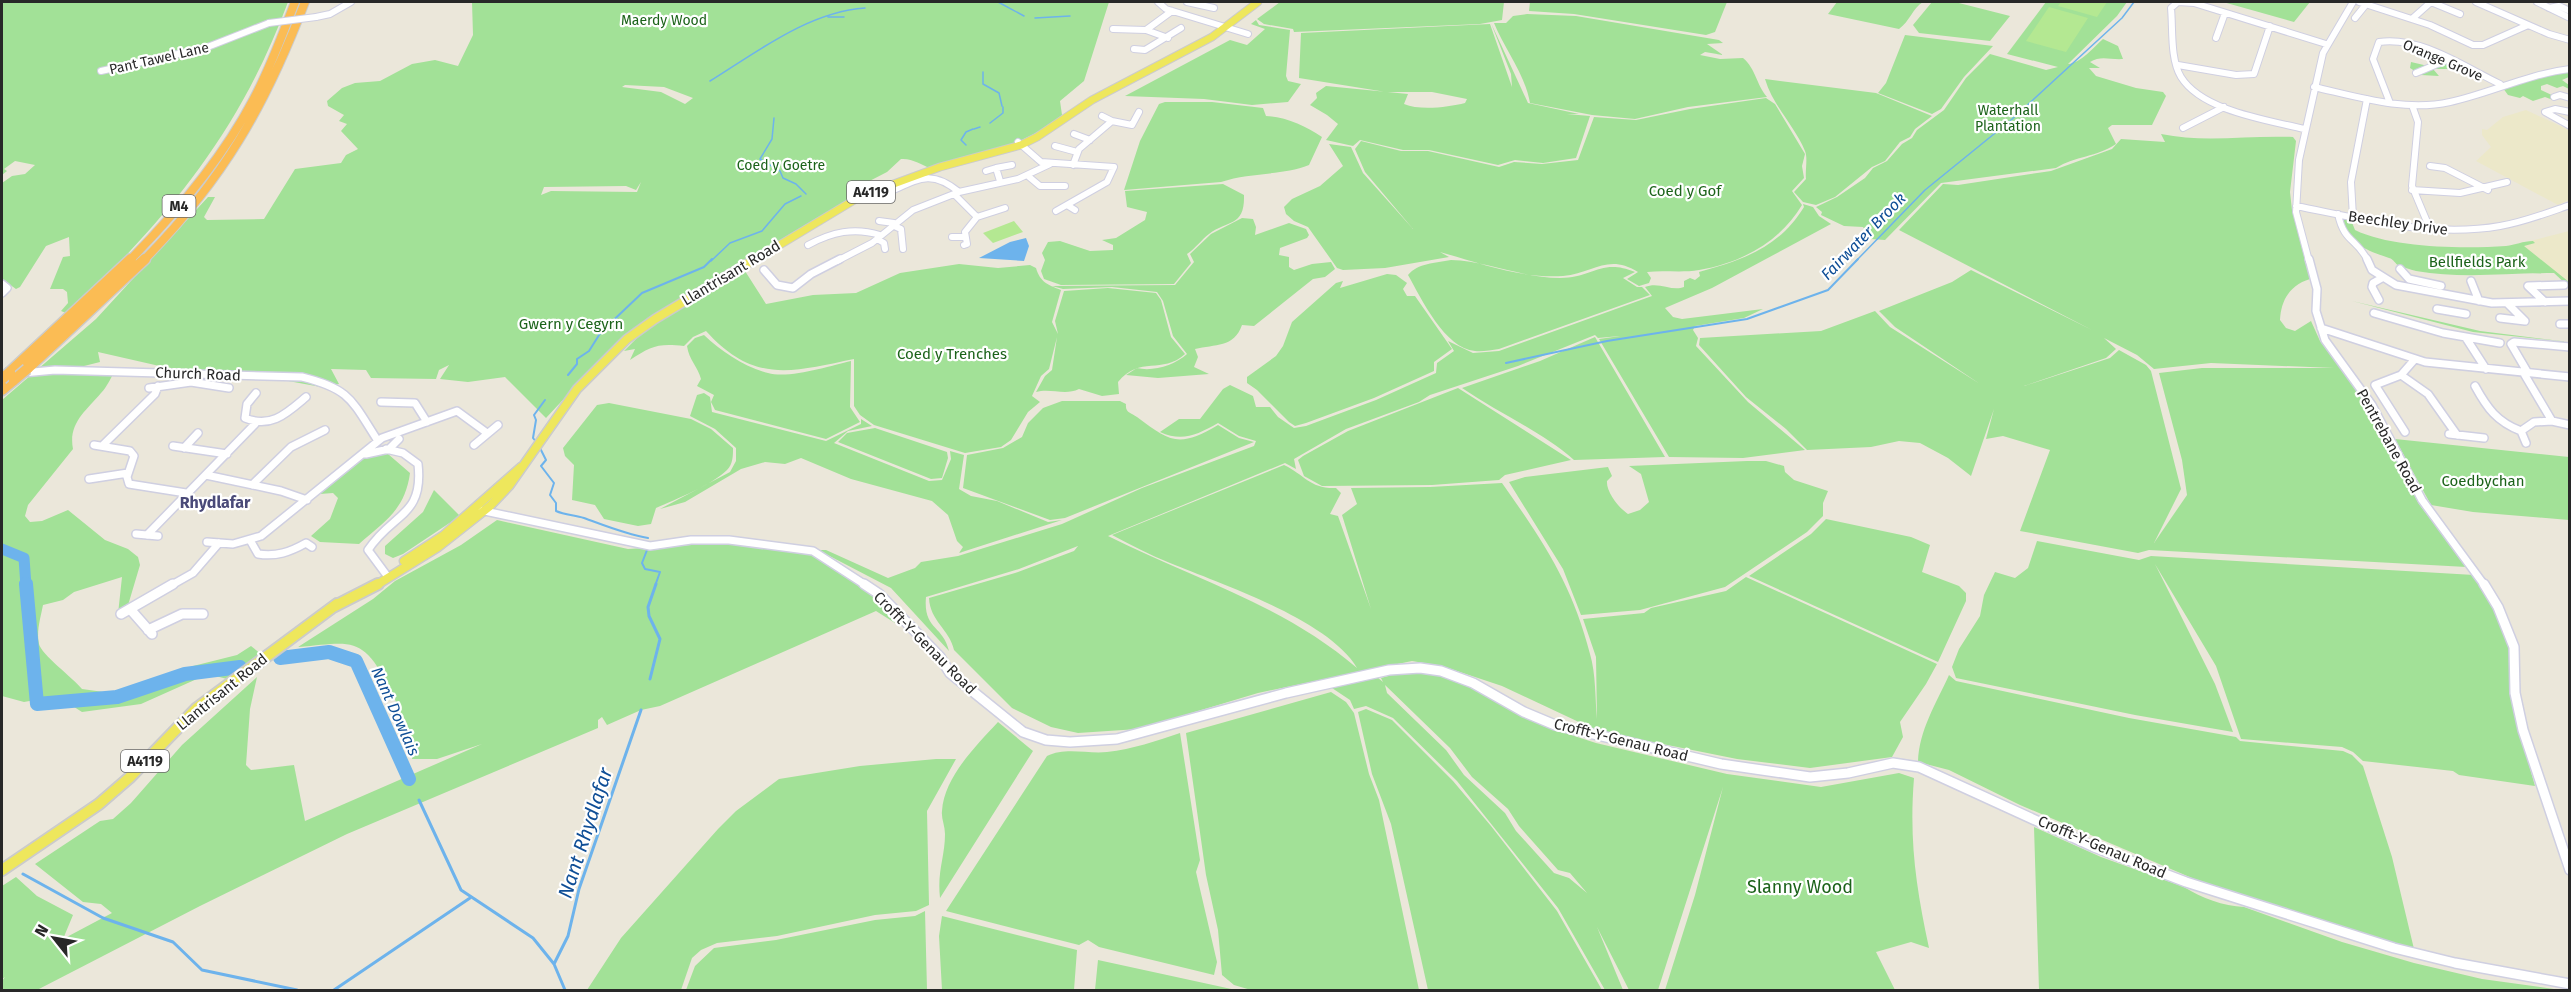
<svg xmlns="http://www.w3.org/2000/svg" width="2571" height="992" font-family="'Fira Sans',sans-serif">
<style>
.education{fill:#ece8c9}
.green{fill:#a2e197;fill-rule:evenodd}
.pitch{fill:#b4e892}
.water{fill:#6db3ec}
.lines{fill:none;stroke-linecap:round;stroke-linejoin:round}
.stream-far2{stroke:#6db3ec;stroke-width:1.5}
.stream-far1{stroke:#6db3ec;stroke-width:2}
.stream{stroke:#6db3ec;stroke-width:3}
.river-far1{stroke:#6db3ec;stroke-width:11}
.river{stroke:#6db3ec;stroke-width:14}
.minor-far2-casing{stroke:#cfcfe1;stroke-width:8}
.minor-far1-casing{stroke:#cfcfe1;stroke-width:10}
.minor-casing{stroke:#cfcfe1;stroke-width:12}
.major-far2-casing{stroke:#cbcbcb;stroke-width:9}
.major-far1-casing{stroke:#cbcbcb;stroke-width:11}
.major-casing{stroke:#cbcbcb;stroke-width:14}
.highway-far1-casing{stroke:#cbcbcb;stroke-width:10}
.highway-casing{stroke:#cbcbcb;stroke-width:13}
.minor-far2{stroke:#fff;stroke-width:6}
.minor-far1{stroke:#fff;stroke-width:7}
.minor{stroke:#fff;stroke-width:9}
.major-far2{stroke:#eee75c;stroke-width:7}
.major-far1{stroke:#eee75c;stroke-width:8}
.major{stroke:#eee75c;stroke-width:10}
.highway-far1{stroke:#fbbc54;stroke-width:8}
.highway{stroke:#fbbc54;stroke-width:10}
.minor-bridge-casing{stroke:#cfcfe1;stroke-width:8;stroke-linecap:butt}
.highway-bridge-casing{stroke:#cbcbcb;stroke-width:13;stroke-linecap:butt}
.minor-bridge{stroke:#fff;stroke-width:6}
.highway-bridge{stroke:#fbbc54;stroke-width:10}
.labels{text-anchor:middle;stroke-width:4.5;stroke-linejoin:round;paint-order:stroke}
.far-park-label{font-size:14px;fill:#1c631a;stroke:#fff}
.far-street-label{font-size:14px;fill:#282828;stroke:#fff}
.shield{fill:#fff;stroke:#686868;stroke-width:1.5}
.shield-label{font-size:14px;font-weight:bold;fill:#282828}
.park-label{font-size:15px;fill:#1c631a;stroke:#fff}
.street-label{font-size:15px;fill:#282828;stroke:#fff}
.water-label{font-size:16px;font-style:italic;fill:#0f4e96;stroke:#fff}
.neighbourhood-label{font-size:16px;font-weight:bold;fill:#4a4a78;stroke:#fff}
.near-park-label{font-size:18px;fill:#1c631a;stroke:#fff}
.near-water-label{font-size:20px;font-style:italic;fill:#0f4e96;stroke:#fff}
</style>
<rect width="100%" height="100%" fill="#ebe7da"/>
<!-- education -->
<path class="education" d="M2526 110 2569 130V200L2558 205 2476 161 2491 147 2482 135V129L2487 130 2503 117Z
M2569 231V284L2519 244Z"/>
<!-- green -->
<path class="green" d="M2 2H288C248 109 195 184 116 266 101 280 84 303 66 313L61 311 68 303 67 292 63 289H50L63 257 70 256 69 237 46 246 20 287 16 289 2 279V183L12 176 25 174 35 165 15 161 4 169 7 171 2 175Z
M472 2H1109L1084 81 1060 101 1062 115C1027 146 974 156 930 168 922 165 912 158 901 159L887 172 856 188H875L760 253 632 332 616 343 546 418 505 377 468 382 440 379 449 365 439 370 436 379 371 378 366 370 331 369 339 384 321 387 250 374 177 370 98 352 100 362 76 368 114 373C110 379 107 387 101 393 86 411 68 423 73 449L28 505 25 516 30 522 42 521 68 510 105 540 128 549 138 557 140 565 126 612 118 614 122 577 74 592 63 600 43 605C41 616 36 632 39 644 41 654 73 678 82 689L118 694 193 666 237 655 251 646 261 654 227 679 208 674 141 704 82 712 57 696 24 702 2 696V400L96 319 208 197H215L204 217 207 220 264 219 295 169 341 163 346 155 358 149 341 131 347 124 339 121 344 115 328 106 327 101 342 88 355 83 380 81 412 64 435 60 458 66 473 35ZM625 85 664 87 693 98 685 104 661 92 622 87ZM641 182 637 192 551 191 541 195 544 187 626 186 636 190Z
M1280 2H1504L1502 20 1480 24 1294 32 1293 29 1264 24 1257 19Z
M1530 2H1727L1715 32 1706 35 1574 14 1529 11Z
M1837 2H1923C1912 9 1910 21 1899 29L1828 14Z
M1932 2H1955L2010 16 1990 41 1919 33 1913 25Z
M2046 2H2127L2117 16 2068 64C2081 63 2093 48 2103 39L2118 46 2123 59C2110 60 2101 55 2090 62L2100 68H2089L2096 76 2136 88 2163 92 2166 96 2152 125H2112L2108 128 2116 144C2097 157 2075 156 2056 168L1941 183 1885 240 1871 239 1863 227 1844 226 1821 215 1822 212 1816 207 1837 197 1865 178 1873 168 1887 161 1902 144 1912 138 1917 130 1944 110 1966 78 1990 54 2046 70 2058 67 2007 54Z
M2223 2H2310L2294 22Z
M1527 14 1576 16 1719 40 1723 43 1707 44 1723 55 1705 52 1700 55 1720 59 1743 58C1756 69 1756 84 1767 97L1688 107 1635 119 1592 115 1530 103C1525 74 1505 50 1494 23H1506L1513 16Z
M1256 20 1259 25 1290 30 1286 76 1288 81 1301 84 1288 102 1252 105 1204 99 1125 96 1230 40 1247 45 1265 29 1251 24Z
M1491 23 1528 103 1579 114H1567L1590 116 1576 158 1543 163 1515 160 1498 165 1429 150H1403L1360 140 1353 146 1326 140 1338 124 1327 115 1310 105 1317 98 1316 93 1326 86 1408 94 1404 104C1420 111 1449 107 1465 103L1467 99 1432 92H1386L1299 78 1301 33 1490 24 1512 87 1511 74Z
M1905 35 1993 46 1964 77 1941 109 1932 114 1878 93 1886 83Z
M2418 47 2466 69H2433L2439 76 2421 75 2410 68 2411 62 2428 66 2429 58Z
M2569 71V77L2562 80 2569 85V89L2563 86 2557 88 2547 84 2541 86V90L2558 98 2553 100 2545 97 2533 101 2523 96 2520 98 2508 95 2500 84 2539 72Z
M1765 79 1876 93 1932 116 1915 129 1910 137 1900 142 1885 161 1872 167 1835 197 1816 205 1803 202 1794 192 1806 179C1805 170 1808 158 1805 151 1794 125 1773 106 1765 79Z
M1766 98 1775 104 1805 154 1802 166 1804 178 1792 191 1802 205C1780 242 1741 263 1699 270 1682 273 1664 270 1647 272L1651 278 1649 283 1639 286 1627 279 1638 272C1608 253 1594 273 1563 276 1522 279 1479 263 1440 252L1449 257 1385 268 1343 270 1337 268 1308 227 1294 221 1286 214 1284 207 1292 199 1320 186 1343 166 1329 144 1351 147 1363 173 1413 229 1365 172 1355 149 1361 141 1401 151H1428L1499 167 1514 162 1542 164 1578 160 1594 117 1636 120 1690 109Z
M1165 102H1212L1263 108 1266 116C1286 117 1306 126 1322 137L1309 165C1281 176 1250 172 1221 182L1124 190 1140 141 1159 104Z
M2161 134C2204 143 2249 135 2293 137L2296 141 2290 192 2292 210 2310 279C2290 285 2281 300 2280 320L2286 328 2295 331 2311 321 2320 341 2344 369 2382 431 2419 504 2467 567 2149 550 2138 553 2020 531 2050 450 2003 436 1986 439 1994 409 1971 476 1948 458 1920 443 1899 441 1871 447 1807 450 1786 429 1746 397 1699 345 1700 338 1821 331 1875 311 1890 327 1980 384 1895 327 1879 311 1952 282 1971 270 2092 330 1899 230 1943 184 1958 185 2051 171 2112 149 2121 139 2165 142ZM2104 338 2137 355 2154 369 2211 363 2334 368H2202L2159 373 2182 460 2187 495 2154 543 2181 489 2151 371 2146 365 2119 350 2110 358 2024 386 2106 358 2116 349Z
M1223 184 1244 195C1245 227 1228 220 1209 234 1201 240 1196 248 1187 254L1191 263 1174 284 1061 285 1044 279 1041 271 1045 260 1042 253 1048 242 1060 241 1090 251 1113 250V245L1102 240 1116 238 1145 220 1147 212 1127 207 1125 191Z
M1803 204 1813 207 1819 216 1831 224 1712 288 1665 308 1673 317 1682 319 1763 309 1744 318 1695 326 1693 330 1698 338 1696 346 1748 402 1805 450 1743 458 1669 457 1599 339 1620 336 1598 338 1595 335 1518 366 1430 395 1419 402 1346 429 1294 459 1296 469 1285 463 1108 536C1194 579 1282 604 1357 668 1329 620 1221 584 1170 563 1150 555 1131 545 1112 535L1284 465C1305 475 1310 489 1336 488L1341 493 1330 514 1338 516 1371 609 1342 515 1357 504 1351 488 1430 487 1502 483C1543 541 1572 584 1590 654 1596 674 1595 698 1597 719L1596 657 1583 619 1644 613 1651 608 1726 591 1746 577 1937 664 1926 684 1900 722 1903 737 1892 757 1810 768 1737 759 1598 731 1502 686 1442 666 1412 661 1258 693 1138 729 1078 733 1051 727 1012 708 954 650C949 629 930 621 929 598L1015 573 1074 551 1078 546 1019 569 926 597C923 630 943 625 949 651L891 588 818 550H826L888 578 915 568 921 562 958 556 1062 524 1142 488 1254 446 1256 441 1239 436 1218 423C1197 435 1182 442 1160 432L1179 419H1200L1223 389 1230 385 1253 396 1256 407H1270L1278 417 1294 428 1306 426 1376 400 1436 373 1437 363 1454 351 1448 341 1473 353 1499 351 1652 296 1645 287C1659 281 1672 292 1684 287V281L1690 278 1695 280 1700 276 1699 272C1742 260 1779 248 1804 207Z
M1242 218 1253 219 1256 227 1255 235 1289 223 1306 229 1309 235 1307 238 1280 248 1279 255 1289 257V267L1294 270 1312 264 1331 262 1335 269 1325 277 1313 279 1254 326 1242 325C1234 348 1215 344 1195 349L1198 357 1194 367 1209 374 1158 378 1126 375 1137 368C1153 372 1175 365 1187 354L1173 336 1163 301 1157 292 1112 287 1063 289 1052 286 1175 285 1194 262 1190 254 1211 234Z
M2344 220H2351L2355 230C2392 248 2463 249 2506 246 2515 245 2523 241 2533 241L2535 243 2524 246 2569 282V287L2554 273C2506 273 2462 279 2416 271 2412 270 2403 267 2399 266 2395 264 2394 259 2389 258 2371 252 2344 243 2344 220Z
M1451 260C1488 261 1522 278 1560 278 1593 278 1601 258 1635 272L1623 278 1637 287H1642L1650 295 1499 349C1491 350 1482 352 1475 351 1445 349 1421 298 1408 275 1418 263 1435 263 1451 260Z
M959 264 998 268 1030 265 1036 268C1040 282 1048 285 1061 290L1052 322 1058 334 1055 321 1064 291 1108 288 1156 293 1161 300 1171 337 1185 354C1162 375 1140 355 1118 382L1119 394 1102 396 1079 389C1065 396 1051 388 1036 392L1045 376 1052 370 1057 337 1049 369 1041 376 1032 396 1040 402 1028 412 1011 440 1001 447 965 453 874 425 860 415 854 406V359C791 372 754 384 706 331L693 337 684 346C658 343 651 346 630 360L635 349 624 351 644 331 745 271 766 304 813 295 856 293 900 273Z
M1387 274 1396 275 1407 283 1403 289 1407 296H1415L1452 349 1434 362V371L1374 398 1306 423 1295 426 1289 422 1257 390 1247 383V377L1276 356 1283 346 1292 322 1336 283 1343 281 1340 288Z
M2352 301 2480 331 2569 342 2473 332Z
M704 335C721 351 744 367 768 373 789 379 830 366 851 361L850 407 860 422 826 439 715 410 711 402 714 395 697 386 701 379C698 367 689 360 687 346L695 338Z
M1595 337 1665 457 1574 460C1541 431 1498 413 1462 388L1540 361Z
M1458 388 1571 460 1505 475 1499 480 1432 485 1322 486 1304 476 1298 460 1303 456 1348 431Z
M704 393 710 397 712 412 826 441 861 424V419L872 426 848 431 834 443 929 481 942 480 951 459 950 451 964 455 959 489 971 496 997 501 1048 522 1062 520 959 553 963 547 957 541 948 515 932 501 851 479 801 458 785 464 765 462 741 469 685 502 660 509 730 472 736 461V448L715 429 690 416 697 395Z
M1062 401H1120L1126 404C1125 413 1131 413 1137 417 1170 442 1179 448 1218 425L1239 438 1254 442 1065 518 1050 520 963 488 967 455 1003 448 1022 437 1028 423 1043 408Z
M609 403 691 419 711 429 733 448C733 456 733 464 727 470 712 485 676 499 656 508L651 524 638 526 604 519 595 505 572 500 574 465 565 456 563 448 597 405Z
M875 428 947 452 948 458 942 478 931 479 838 442 847 433Z
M2395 439 2569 457V520L2473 512 2431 505Z
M376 454H388L410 473C405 510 385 521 359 544L320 542 311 536 330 519 338 498 333 493 320 494 356 462Z
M1747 461H1766L1784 466 1785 472 1794 480 1828 491 1823 503V516L1807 532 1725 587 1640 610 1581 615 1563 569 1509 482 1525 477 1608 467 1612 476 1607 481C1606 492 1619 508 1628 514L1640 510 1649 502 1641 474 1629 466Z
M434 490 460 516 403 554 393 558 385 554V546L423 512Z
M1826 519 1911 537 1930 545 1922 572 1959 586 1966 593V601L1938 662 1749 576 1811 534Z
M497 520 628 549 723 543 809 553 876 597 895 623 876 611 660 706 641 710 607 725 602 717 598 720V728L347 834 200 906 37 990H2V981L5 977 2 979V886L16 877 37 896 73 915 63 939 112 913 101 904 83 902 35 864 100 821 113 819 131 803 182 745 257 677 250 709 246 765 251 770 294 765 305 821 482 744 437 759H412L414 747 405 736 407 723C398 713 397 702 391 690 362 635 354 642 298 647L373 599 395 581 461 545Z
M2037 541 2139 560 2151 556 2474 575 2488 594 2512 650 2522 740 2535 786 2459 775 2453 771 2363 761 2353 752 2342 747 2241 739 2216 666 2155 564 2215 684 2233 732 2135 715 1956 678 1952 667 1959 649 1980 616 1984 595 1995 572 2015 578 2028 568Z
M1406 671 1446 677 1466 685 1543 726 1596 743 1727 774 1821 787 1899 773 1914 778C1909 841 1916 887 1929 948L1911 942 1876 952 1895 990H1665L1695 895 1723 787 1658 990H1629L1597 927 1623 990H1605L1558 908 1457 781 1393 718 1366 706 1354 709 1350 700 1332 688 1377 677 1383 682 1381 678ZM1385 685 1450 748 1472 777 1508 809 1519 826 1558 870 1570 873 1587 893 1569 878 1554 873 1516 831 1505 813 1464 775 1446 750 1387 693Z
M1949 675 1956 681 2129 718 2236 737 2240 741 2343 751 2352 755 2363 766 2392 857 2414 949 2300 915 2192 878 2020 805 1949 770 1918 762C1919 730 1936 704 1949 675Z
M1331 692 1346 702 1354 713 1369 774 1379 800 1419 990H1251L1234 985 1222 975 1218 930 1206 875 1186 733Z
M1366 709 1392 720 1453 781 1491 826 1557 911 1602 990H1428L1391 824 1372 774 1358 712Z
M998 722 1033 751 940 898C937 871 945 857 945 834 945 826 941 818 942 811 944 777 976 746 998 722Z
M1180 733 1200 860 1196 872 1217 962 1214 975 1099 947 1088 940 1079 945 946 911 1047 756C1065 747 1087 754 1107 752 1133 749 1156 741 1180 733Z
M936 759H956L927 811 929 905 916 911 875 915 777 936 717 943 701 950 692 958 681 990H587L621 938 718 829 736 811 779 779 860 766Z
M2034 827 2101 857 2184 887C2202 898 2223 906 2244 907L2342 942 2414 963 2482 979 2561 990H2039Z
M925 911 927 990H686L695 966 714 948 776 940 875 920 915 916Z
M942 916 1077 950 1074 990H942L939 936Z
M1098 960 1236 990H1095Z"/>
<!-- pitch -->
<path class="pitch" d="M2061 2H2107L2097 17 2058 6Z
M2049 7 2088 18 2066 52 2026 41Z
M1014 221 1023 232 993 243 983 233Z"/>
<!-- water -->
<path class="water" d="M1026 238 1029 246 1024 261 979 258 1010 242Z"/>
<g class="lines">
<!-- stream-far2 -->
<path class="stream-far2" d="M998 2 1024 16
M828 17H844
M1035 18 1070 16
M983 72V84L999 93 1002 106
M710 81C757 52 808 12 865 8
M774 118 772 139 760 159 780 171 783 178 796 184 806 194
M990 123 1003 113V107
M974 129 980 127
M966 145 961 140 966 132 973 129
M711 261 730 243 762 231 785 204 801 196
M1856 261 1925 190 2010 121 2122 18 2134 2"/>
<!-- stream-far1 -->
<path class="stream-far1" d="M1506 363 1607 341 1747 319 1828 290 1858 259
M568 375 577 364V359L589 351 601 332 642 293 704 267 712 259
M537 443 533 438 536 420 534 415 545 400
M540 448 546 460 541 466 554 483 550 495 556 503V511C565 515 575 515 584 518 606 526 625 534 648 538
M647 550 642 563 645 569 660 572 655 586"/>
<!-- stream -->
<path class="stream" d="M650 679 660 639 649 616 648 607 656 584
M419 800 461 890 533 938 554 964 565 990
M23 874 103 918 173 942 202 970 297 990
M554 964 568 936 579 889 641 710
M334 990 470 898"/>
<!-- river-far1 -->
<path class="river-far1" d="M2 549 24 558 26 586"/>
<!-- river -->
<path class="river" d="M26 584 37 704 117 697 185 674 240 667
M280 658 329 652 356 661 409 779"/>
<defs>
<path id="minor-far2" d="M1158 2 1166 9 1248 34
M1187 2 1214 8
M2359 2 2430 25 2473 45H2483L2528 25
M2431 2 2460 14
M2476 2 2549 34 2570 40
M2537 2 2570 18
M2549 8 2559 6 2570 11
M316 17 330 14 351 2
M2355 18 2368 2
M2413 18 2431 2
M1113 29 1146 30 1172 11
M1146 30 1168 38
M2216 38 2225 13
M1134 49 1145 50 1181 28
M2178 65 2236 75 2254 74 2270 26
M101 71 205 48 269 23
M2416 73 2447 60
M2314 87C2358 97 2405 112 2450 102 2491 93 2528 74 2570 69
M2554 97 2560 95 2570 98
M2390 103 2373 59 2379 42C2421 36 2464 67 2500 84
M2412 105 2418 122 2412 186 2430 229
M2570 112 2555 109 2545 112 2570 126
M1102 116 1112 121
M2183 128 2224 107
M2304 129C2268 120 2202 111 2181 77 2170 59 2173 29 2171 8L2178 2 2194 3 2326 44
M1074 134 1090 140
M1018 142 1041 162 1114 167 1107 182 1056 211
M1055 146 1077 152
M1073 165 1079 149 1112 121 1132 125 1139 112
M2430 166 2445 168 2488 190
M996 168 1012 165
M986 171 996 168 1000 181
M1028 176 1040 186H1065
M2412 190 2460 193 2507 182
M887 193C917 180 930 168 959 192
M954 194 977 217 965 232 967 244 964 245
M1067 205 1075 210
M2296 206C2362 219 2432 238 2500 226 2524 222 2547 213 2570 205
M2338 214C2344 243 2357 238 2368 261
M977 217 1005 208
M2353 217 2351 182 2367 99
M879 221 894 223
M892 225 901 229 903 249
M952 237H964
M877 239 884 243 885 249
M808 245C832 232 854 227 880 235
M837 261 872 243 913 210 959 192 1018 179 1050 164
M2309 261 2296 212 2299 160 2323 53 2353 2"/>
<path id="minor-far1" d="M2309 259 2317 289 2316 311 2325 340 2372 405 2422 500 2485 586
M2367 259 2372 270 2396 285 2492 303 2570 301
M2400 269 2409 279 2441 286
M764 270 777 285 793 288 811 274 840 259
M2471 281 2479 301
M2 284 7 288 2 293
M2379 300 2372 287 2373 283 2382 278
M2545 302 2528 286 2564 285
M2437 309 2466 314
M2374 313 2443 333 2500 343
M2500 318 2525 321 2508 304
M2560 324H2570
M2321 328 2425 362 2570 377
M2466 338 2486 369
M2523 372 2552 421 2570 425
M23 373 55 370 302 377C351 389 352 401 378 441
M2528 373 2511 344 2514 342 2570 347
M2401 375 2428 394 2457 435
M2475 386C2487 408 2497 422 2521 431L2534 422 2552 421
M149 388 191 382 229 388
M256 393 247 404 245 418C271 429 287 413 306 397
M381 402 415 403 427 422
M2521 431 2526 443
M2405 432 2375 385 2401 375 2415 359
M2449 434 2484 438
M94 445 130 451 134 456 127 477 129 484 186 493
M474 445 498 425
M102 446 155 394 158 386
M173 446 227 454
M184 448 198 433
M386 449 403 453 418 464C424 517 392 513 368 550L388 577
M366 454 389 449 399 439
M206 475 281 491 307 500
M89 479 128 473
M252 485 291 447 325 430
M480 510 650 546 691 540H729L813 551 867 586
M136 534 158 536
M147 535 255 424
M250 540 258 554C276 557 290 552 306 543L312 547
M207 542 233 544 261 536 382 438 457 411 487 433
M170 586 193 573 219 543"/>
<path id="minor" d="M864 584 879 594 940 657 950 673 1023 732 1046 740 1070 742 1117 739 1286 693 1389 670 1420 668 1441 671 1473 683 1524 712 1555 725 1721 764 1810 777 1848 773 1893 763 1919 767 2094 847 2186 882 2394 948 2455 963 2570 984
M2484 584 2498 607 2514 647 2515 693 2523 730 2570 870
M130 609 152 634
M121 614 173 584
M148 630 182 614H203"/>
<path id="major-far2" d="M753 261 861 196 940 167 1021 145 1037 137 1092 100 1212 37 1258 2"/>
<path id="major-far1" d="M404 561 444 535 521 467
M375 586 438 547 490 506 509 486 577 389 627 339 655 319 755 259"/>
<path id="major" d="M333 607 378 584
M2 870 99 804 129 778 197 708 337 604"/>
<path id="highway-far1" d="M129 261C176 213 222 159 253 100 270 69 282 35 295 2
M143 261C223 180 265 107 305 2"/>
<path id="highway" d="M27 369 145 259
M10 372 131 259
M2 390 14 380"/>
</defs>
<!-- minor-far2 casing -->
<use href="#minor-far2" class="minor-far2-casing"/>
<!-- minor-far1 casing -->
<use href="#minor-far1" class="minor-far1-casing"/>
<!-- minor casing -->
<use href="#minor" class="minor-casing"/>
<!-- major-far2 casing -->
<use href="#major-far2" class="major-far2-casing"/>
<!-- major-far1 casing -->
<use href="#major-far1" class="major-far1-casing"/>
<!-- major casing -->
<use href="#major" class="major-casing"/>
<!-- highway-far1 casing -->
<use href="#highway-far1" class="highway-far1-casing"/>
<!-- highway casing -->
<use href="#highway" class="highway-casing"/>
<!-- minor-far2 -->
<use href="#minor-far2" class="minor-far2"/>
<!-- minor-far1 -->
<use href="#minor-far1" class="minor-far1"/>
<!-- minor -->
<use href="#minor" class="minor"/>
<!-- major-far2 -->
<use href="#major-far2" class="major-far2"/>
<!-- major-far1 -->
<use href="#major-far1" class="major-far1"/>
<!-- major -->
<use href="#major" class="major"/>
<!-- highway-far1 -->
<use href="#highway-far1" class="highway-far1"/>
<!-- highway -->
<use href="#highway" class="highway"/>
<defs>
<path id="minor-bridge" d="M269 23 316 17"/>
<path id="highway-bridge" d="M2 379 10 372
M14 380 27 369"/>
</defs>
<!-- minor-bridge casing -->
<use href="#minor-bridge" class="minor-bridge-casing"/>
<!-- highway-bridge casing -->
<use href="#highway-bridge" class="highway-bridge-casing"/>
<!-- minor-bridge -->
<use href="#minor-bridge" class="minor-bridge"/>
<!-- highway-bridge -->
<use href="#highway-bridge" class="highway-bridge"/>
</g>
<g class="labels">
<!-- far-park labels -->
<g class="far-park-label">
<text x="664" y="25">Maerdy Wood</text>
<text x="2008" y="115">Waterhall<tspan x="2008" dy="16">Plantation</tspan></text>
<text x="781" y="170">Coed y Goetre</text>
</g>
<!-- far-street labels -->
<g class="far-street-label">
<text transform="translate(159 58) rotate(-13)" y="5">Pant Tawel Lane</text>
<text transform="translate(2443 60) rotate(23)" y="5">Orange Grove</text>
</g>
<!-- shield labels -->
<g class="shield">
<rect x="847" y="181" width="48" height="22" rx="4.5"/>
<rect x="162.5" y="195" width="33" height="22" rx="4.5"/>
<rect x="121" y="750" width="48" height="22" rx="4.5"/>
</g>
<g class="shield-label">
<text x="871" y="197">A4119</text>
<text x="179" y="211">M4</text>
<text x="145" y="766">A4119</text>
</g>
<!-- park labels -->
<g class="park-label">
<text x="1685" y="196">Coed y Gof</text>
<text x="2477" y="267">Bellfields Park</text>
<text x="571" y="329">Gwern y Cegyrn</text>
<text x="952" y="359">Coed y Trenches</text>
<text x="2483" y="486">Coedbychan</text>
</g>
<!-- street labels -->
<g class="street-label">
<text transform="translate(2398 223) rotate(8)" y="5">Beechley Drive</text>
<text transform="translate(731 273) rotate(-31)" y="5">Llantrisant Road</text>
<text transform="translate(198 374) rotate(2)" y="5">Church Road</text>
<text transform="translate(2389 441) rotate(61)" y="5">Pentrebane Road</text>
<text transform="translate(925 643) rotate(45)" y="5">Crofft-Y-Genau Road</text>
<text transform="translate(222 692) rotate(-39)" y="5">Llantrisant Road</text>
<text transform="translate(1621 740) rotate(14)" y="5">Crofft-Y-Genau Road</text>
<text transform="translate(2102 847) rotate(23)" y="5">Crofft-Y-Genau Road</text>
</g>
<!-- water labels -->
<g class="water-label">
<text transform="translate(1863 236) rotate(-46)" y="6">Fairwater Brook</text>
<text transform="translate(396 711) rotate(66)" y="6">Nant Dowlais</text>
</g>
<!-- neighbourhood labels -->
<g class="neighbourhood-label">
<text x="215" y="508">Rhydlafar</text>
</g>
<!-- near-park labels -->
<g class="near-park-label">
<text x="1800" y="893">Slanny Wood</text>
</g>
<!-- near-water labels -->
<g class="near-water-label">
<text transform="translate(585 833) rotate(-72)" y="7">Nant Rhydlafar</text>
</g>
</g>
<!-- border -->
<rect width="2571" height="992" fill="none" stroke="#282828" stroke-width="6"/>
<!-- north arrow -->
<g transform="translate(54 938) rotate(301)" stroke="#ffffff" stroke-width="4.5" paint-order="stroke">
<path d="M0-4.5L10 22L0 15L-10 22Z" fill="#282828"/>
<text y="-9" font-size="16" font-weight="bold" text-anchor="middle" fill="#282828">N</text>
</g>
</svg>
